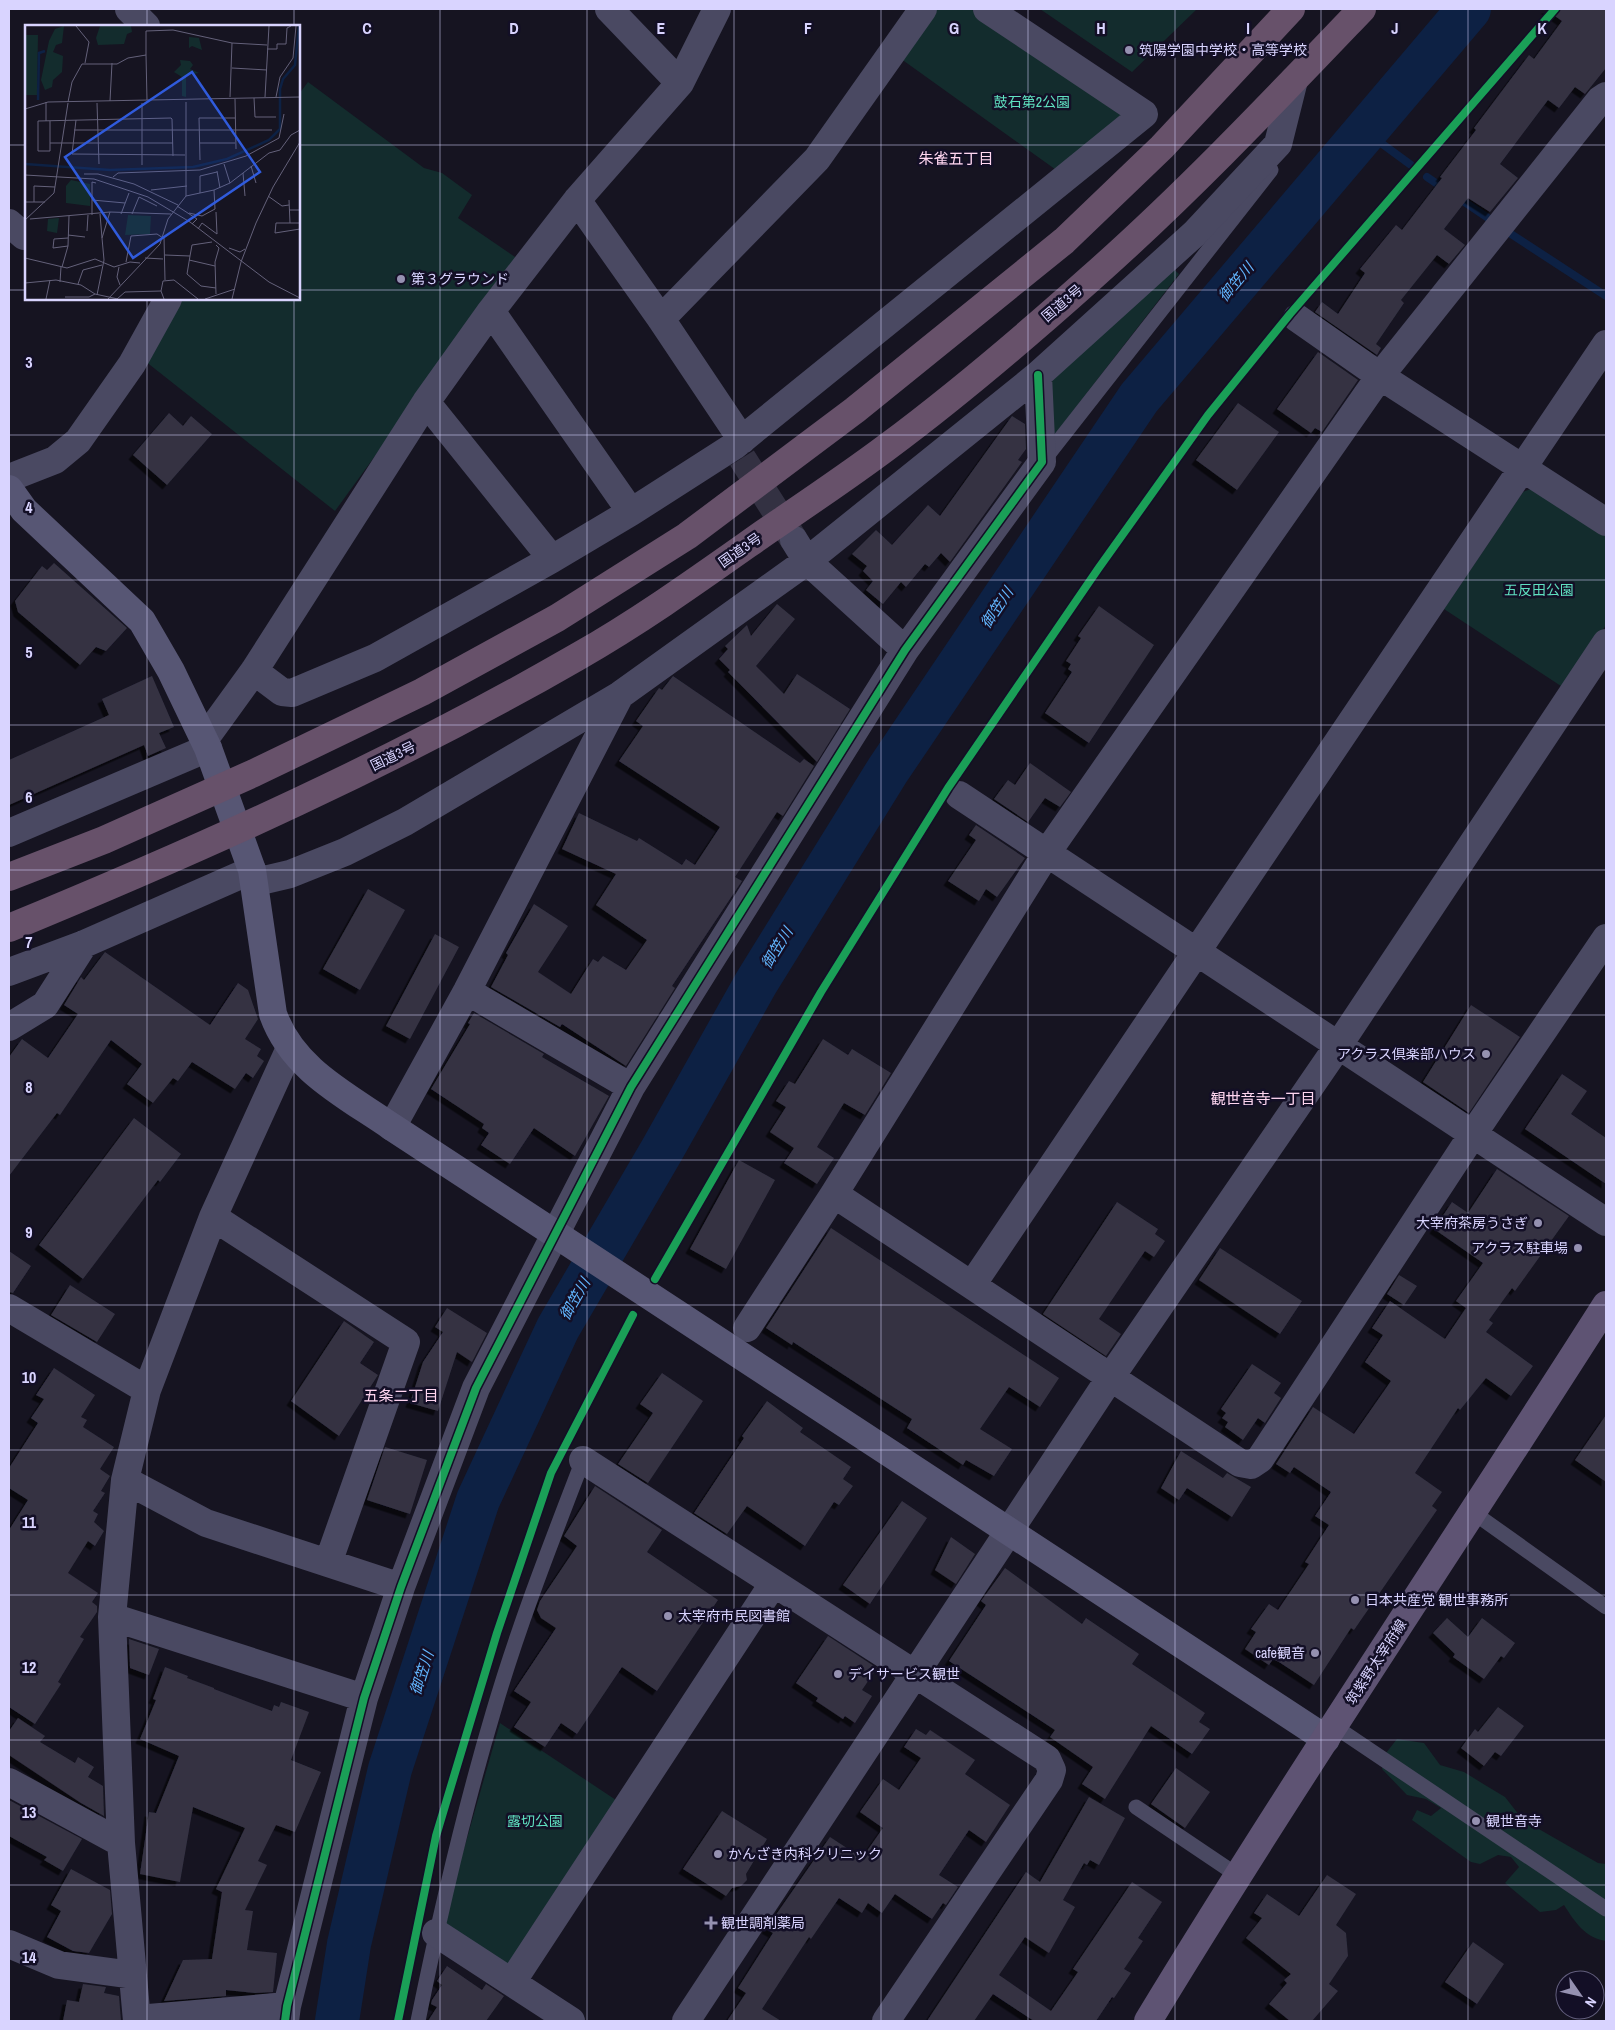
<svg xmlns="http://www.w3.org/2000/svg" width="1615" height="2030" font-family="'Archivo Narrow','Noto Sans JP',sans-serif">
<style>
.green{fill:#132c2d}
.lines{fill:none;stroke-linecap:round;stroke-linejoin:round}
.stream{stroke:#0d2144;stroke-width:8}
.river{stroke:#0d2144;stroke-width:44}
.building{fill:#343243;filter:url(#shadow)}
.street-tunnel{stroke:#333142;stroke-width:28;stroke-dasharray:28 14;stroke-linecap:butt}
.lane{stroke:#4a4962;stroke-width:15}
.street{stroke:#4a4962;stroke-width:28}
.secondary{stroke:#575674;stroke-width:28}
.primary{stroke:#5e5373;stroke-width:28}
.highway{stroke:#67516a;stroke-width:28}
.cycleway-casing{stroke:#130f26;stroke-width:11}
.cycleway{stroke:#1a9f57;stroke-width:8}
.grid{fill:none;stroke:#d9d4ff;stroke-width:1;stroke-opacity:0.55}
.poi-dot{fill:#9591b1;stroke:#130f26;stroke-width:2}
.labels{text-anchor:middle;stroke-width:5;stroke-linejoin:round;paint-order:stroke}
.poi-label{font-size:14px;fill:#d9d4ff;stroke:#130f26;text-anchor:start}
.park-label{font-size:14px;fill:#5fe0c0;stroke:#130f26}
.street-label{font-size:14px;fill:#d9d4ff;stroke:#130f26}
.neighbourhood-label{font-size:15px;fill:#ffd6f0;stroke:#130f26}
.water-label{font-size:15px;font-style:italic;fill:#62b6ff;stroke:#130f26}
.inset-river{fill:none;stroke:#0d2144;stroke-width:2.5}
.inset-road{fill:none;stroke:#64617a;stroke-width:1}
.view{fill:#305bdc;fill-opacity:0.15;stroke:#305bdc;stroke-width:2.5}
.inset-edge{fill:none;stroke:#d9d4ff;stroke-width:2.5}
.grid-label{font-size:16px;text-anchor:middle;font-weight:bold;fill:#d9d4ff;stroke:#130f26;stroke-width:5;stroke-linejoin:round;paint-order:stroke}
</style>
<defs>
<filter id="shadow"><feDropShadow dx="-4.5" dy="4.5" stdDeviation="0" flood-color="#0009"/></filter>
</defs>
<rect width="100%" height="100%" fill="#161421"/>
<!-- green -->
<path class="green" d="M932 9H971L1122 115 1059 172 897 56Z
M1040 9H1197L1132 72Z
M308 82 424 168 442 173 472 195 458 218 518 259 335 511 145 361 177 299H299V94Z
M1170 266 1179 274 1052 438V377Z
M1536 487 1606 534V625L1564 688 1444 609 1523 492Z
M500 1723 619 1802 516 1964 500 1967 441 1929Z
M1397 1739 1424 1743 1440 1765 1464 1772 1485 1785 1505 1797 1523 1820 1598 1863 1606 1864V1941C1585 1938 1575 1922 1564 1905L1556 1910 1540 1912 1505 1883 1519 1867 1511 1857 1498 1855 1480 1864 1471 1862 1412 1820 1417 1810 1431 1816 1441 1808 1426 1799 1407 1795 1382 1769 1386 1753Z"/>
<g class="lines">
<!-- stream -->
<path class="stream" d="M1366 132 1411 165
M1427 177 1446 190
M1457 197 1491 220
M1511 234 1606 296"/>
<!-- river -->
<path class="river" d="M337 2021 349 1944 390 1769 478 1500 558 1328 662 1150 756 983 888 770 1139 398 1469 9"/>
</g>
<!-- building -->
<path class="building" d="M1545 9H1606V68L1585 94 1575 87 1559 108 1548 100 1500 164 1518 178 1490 212 1468 198 1444 229 1465 245 1449 264 1437 255 1401 300 1404 303 1376 344 1381 348 1377 355 1315 312 1322 302 1338 314 1365 273 1360 269 1396 225 1402 230 1442 178 1440 177 1476 130 1474 128 1529 55 1534 59 1562 21Z
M1318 352 1358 380 1322 432 1315 428 1311 433 1277 409Z
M1238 403 1279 432 1237 490 1196 460Z
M169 413 183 426 191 416 212 434 167 485 133 455Z
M1012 416 1025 424 1026 449 1018 460 1022 462 950 562 941 553 929 567 925 564 906 587 901 582 883 604 866 590 873 581 863 571 867 566 852 554 876 530 892 545 928 505 940 516Z
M54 563 127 628 106 651 96 647 80 665 18 612 15 601 42 566 47 570Z
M777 604 795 619 756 666 784 694 797 674 850 709 817 762 728 672 730 670 719 659 728 649 725 646 747 625 751 636Z
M1099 606 1154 645 1089 743 1045 713 1072 672 1068 669 1071 664 1066 661 1081 638 1078 636Z
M152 676 174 727 159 733 166 748 148 756 144 745 9 805V760L109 715 102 699Z
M673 676 800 763 804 759 814 766 783 816 777 812 735 877 742 881 672 986 675 988 626 1066 562 1024 560 1027 491 987 508 955 506 953 534 904 568 926 538 972 571 994 593 959 598 962 603 956 626 970 647 940 596 905 616 874 562 849 579 813 637 841 639 838 682 865 686 859 695 865 720 827 619 761 643 726 636 721 659 688 662 690Z
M1030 763 1071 792 1060 807 1045 798 1028 822 994 799 1008 780 1015 785Z
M976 825 1025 858 997 897 986 889 979 901 948 881 976 840 969 835Z
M368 889 405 910 360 990 323 969Z
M435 934 459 947 410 1039 386 1026Z
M105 952 210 1025 238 983 248 990 258 1019 245 1039 261 1049 257 1056 264 1061 253 1078 246 1073 235 1089 192 1062 178 1081 173 1078 153 1103 127 1084 142 1064 111 1040 60 1115 57 1113 9 1176V1057L22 1039 48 1058 78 1014 64 1005 81 977 84 980Z
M1471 1005 1520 1037 1469 1113 1423 1082Z
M474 1013 544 1054 542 1057 609 1096 575 1156 534 1128 510 1164 481 1145 489 1133 482 1128 484 1124 431 1089 470 1024 468 1023Z
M823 1039 848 1055 852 1049 891 1073 865 1115 844 1103 817 1147 834 1158 817 1184 784 1163 794 1148 770 1132 786 1107 776 1101 789 1081 795 1084Z
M1562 1074 1587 1091 1571 1114 1606 1138V1184L1525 1129Z
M134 1118 181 1154 160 1182 158 1180 83 1279 39 1245Z
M739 1160 775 1180 726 1269 690 1249Z
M1497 1169 1569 1216 1515 1291 1512 1288 1489 1320 1493 1323 1486 1332 1533 1366 1511 1396 1486 1378 1460 1410 1458 1408 1415 1473 1442 1492 1432 1506 1437 1510 1354 1630 1351 1628 1314 1685 1279 1662 1273 1659 1269 1665 1245 1649 1256 1632 1251 1629 1269 1604 1278 1610 1309 1564 1305 1562 1329 1525 1315 1516 1331 1492 1294 1467 1290 1473 1276 1464 1313 1407 1354 1434 1391 1381 1365 1362 1383 1335 1372 1328 1390 1301 1445 1339 1466 1308 1456 1301 1483 1263 1434 1229 1452 1202 1468 1213Z
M1117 1202 1158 1229 1155 1234 1165 1241 1154 1257 1145 1251 1099 1319 1121 1334 1106 1356 1043 1314Z
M831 1228 1059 1378 1040 1407 1009 1387 980 1429 1012 1449 994 1476 966 1460 963 1465 907 1428 912 1419 793 1342 792 1345 766 1328Z
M1220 1248 1302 1301 1280 1334 1199 1280Z
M9 1251 31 1266 13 1293 9 1292Z
M1399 1275 1417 1286 1404 1305 1387 1294Z
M70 1285 115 1314 97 1342 51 1315Z
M447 1308 487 1333 472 1362 457 1352 438 1411 410 1403 423 1362 443 1332 435 1327Z
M344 1321 374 1342 360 1363 378 1375 339 1436 291 1401Z
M1252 1364 1281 1383 1274 1393 1281 1398 1265 1423 1258 1418 1243 1440 1225 1427 1228 1422 1222 1418 1226 1413 1221 1409Z
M54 1368 95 1395 81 1417 87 1420 83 1427 114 1447 100 1469 110 1476 101 1491 105 1493 93 1511 98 1514 94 1522 104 1531 95 1546 88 1541 68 1573 98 1593 92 1602 97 1606V1612L80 1637 84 1639 58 1682 61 1684 35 1724 9 1707V1530L28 1500 9 1488V1468L38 1423 31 1418 44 1399 36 1395Z
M662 1373 703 1401 648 1483 618 1464 653 1413 640 1404Z
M767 1401 803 1428 800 1432 851 1467 843 1479 853 1486 839 1505 834 1502 805 1546 747 1506 727 1534 694 1513 744 1438 742 1436Z
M1606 1415V1482L1575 1460Z
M385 1447 427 1460 410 1514 367 1500Z
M1181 1451 1223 1478 1227 1473 1251 1487 1232 1517 1187 1488 1179 1500 1161 1488Z
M595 1486 662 1530 647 1552 718 1600 657 1691 622 1667 577 1734 561 1723 545 1747 514 1727 531 1702 514 1691 556 1628 541 1618 537 1610 540 1601 577 1546 564 1536Z
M902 1501 927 1518 870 1604 843 1585Z
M951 1537 975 1554 956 1584 935 1570Z
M1005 1568 1082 1624 1086 1618 1139 1654 1132 1664 1205 1713 1199 1722 1210 1729 1192 1754 1151 1726 1105 1799 1082 1784 1093 1767 1050 1737 1055 1730 949 1661 986 1605 981 1601Z
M1447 1618 1468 1637 1482 1618 1515 1643 1504 1658 1501 1656 1484 1679 1453 1657 1455 1654 1433 1633Z
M828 1636 877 1668 862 1690 872 1696 855 1723 845 1716 843 1719 816 1701 818 1698 796 1683Z
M129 1639 159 1649 149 1675 130 1668Z
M165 1667 188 1676 187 1678 214 1688V1689L272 1711 274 1705 279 1707 281 1702 309 1712 291 1760 321 1772 295 1832 276 1825 258 1861 267 1865 245 1910 253 1911 247 1950 277 1953 273 1992 255 1993 226 1990V1996L164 2001 183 1960 212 1959 222 1892 216 1889 245 1828 193 1807 180 1882 140 1874 149 1812 156 1813 179 1756 140 1739 156 1700 153 1699Z
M1498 1707 1524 1726 1501 1756 1495 1752 1484 1766 1461 1748 1475 1729 1478 1732Z
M18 1718 45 1736 40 1742 75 1763 78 1757 94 1767 88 1777 103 1786 104 1816 81 1803 9 1755V1731Z
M916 1729 926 1735 930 1730 975 1760 965 1774 1010 1805 986 1842 969 1830 939 1875 958 1887 946 1905 943 1903 932 1919 895 1894 882 1913 868 1903 862 1913 839 1898 811 1939 809 1937 762 2009 781 2021H727L746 1993 738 1988 773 1933 766 1929 830 1837 862 1858 883 1828 860 1812 883 1779 899 1790 921 1758 904 1747Z
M1176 1768 1210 1792 1185 1828 1151 1804Z
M1089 1797 1125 1818 1099 1865 1090 1860 1087 1865 1084 1863 1063 1900 1075 1907 1049 1953 1025 1937 999 1975 1051 2011 1078 1972 1073 1969 1132 1882 1162 1902 1138 1938 1143 1941 1124 1969 1131 1973 1114 1998 1112 1997 1096 2021H1034L993 1994 974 2021H927L1026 1872 1040 1882Z
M9 1800 82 1839 63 1871 44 1860 47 1857 9 1836Z
M722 1811 767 1839 746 1874 747 1880 741 1886 732 1888 726 1896 683 1869Z
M71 1869 110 1890 112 1914 89 1953 73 1951 47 1937 61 1911 51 1905Z
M1327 1875 1356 1894 1336 1925 1346 1933 1348 1956 1329 1984 1338 1991 1312 2021H1290L1269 2004 1287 1983 1284 1980 1291 1974 1246 1938 1262 1918 1254 1913 1267 1894 1299 1916Z
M1473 1942 1504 1964 1477 2004 1445 1982Z
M447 1966 482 1990 486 1984 504 1996 486 2021H428L437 2007 431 2004 432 2000 442 1985 437 1981Z
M83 1984 106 1987 104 1993 119 1996 121 2021H63L67 2000 79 2002Z"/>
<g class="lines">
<!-- street-tunnel -->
<path class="street-tunnel" d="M742 458 794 540"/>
<!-- lane -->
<path class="lane" d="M1043 461 1271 170
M1474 1513 1606 1607
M1334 1726 1606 1909
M1136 1807 1237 1875
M418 2021C439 1918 463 1814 493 1713 518 1627 551 1543 583 1460"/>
<!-- street -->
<path class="street" d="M129 9 146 26
M609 9 680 83
M577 200 661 319 742 440
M9 223 24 236
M491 311 631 512
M1297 318 1380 376 1606 522
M661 319 817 159 923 9
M426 402 552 559
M9 478 55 460 78 441 132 364 168 299
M794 540 807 561 905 650
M254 671 282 692 292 693 375 658 552 559 631 512 734 446 1144 114 987 9
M204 740 254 671 426 402 491 311 577 200 680 83 717 9
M959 795 1606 1222
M9 833 208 748
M256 882 290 874 345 852 405 822 620 695 807 561 1038 375 1194 234 1278 144 1294 80
M9 972 84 944 252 870
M467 991 631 1087
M9 1027 45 1005 84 944
M392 1127 467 991 620 695
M834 1194 1240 1463 1251 1465 1260 1459 1473 1134 1606 938
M213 1217 406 1342 328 1563
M972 1285 1606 344
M9 1308 147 1390
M747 1328 834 1194 1046 854 1380 376 1600 100 1606 96
M583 1460 1047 1759 1052 1770 1049 1780 886 2021
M125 1480 206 1523 401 1587
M112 1617 364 1698
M9 1782 121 1843
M436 1933 571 2021
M9 1944 59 1965 133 1975
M512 1982 773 1584
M137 2019 287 2006
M137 2021 121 1843 112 1617 125 1480 147 1390 213 1217 290 1048
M285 2021 287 2006 364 1698 401 1587 476 1388 631 1087 905 650 1042 462 1038 375
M686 2021 1110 1378 1338 1046 1606 643"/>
<!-- secondary -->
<path class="secondary" d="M9 489 24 510 142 621 171 671 208 748 252 870 273 1014C293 1070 346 1095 392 1127L1326 1739"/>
<!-- primary -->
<path class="primary" d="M1148 2021C1295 1779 1454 1544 1606 1305"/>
<!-- highway -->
<path class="highway" d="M9 877 104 840 254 773 422 692 557 618 687 536 855 410 1064 241 1162 147 1291 9
M9 928C203 848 395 762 577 657 642 620 703 576 764 533 805 505 847 477 887 447 957 395 1025 337 1091 278 1186 194 1274 101 1362 9"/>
<defs>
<path id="cycleway" d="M655 1279 821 992 948 788 1098 569 1208 415 1290 314 1555 9
M285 2021 287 2006 364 1698 401 1587 476 1388 631 1087 905 650 1042 462 1038 375
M398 2021 436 1836 497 1633 551 1473 633 1315"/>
</defs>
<!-- cycleway casing -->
<use href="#cycleway" class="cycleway-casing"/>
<!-- cycleway -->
<use href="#cycleway" class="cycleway"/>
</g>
<!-- grid -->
<path class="grid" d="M147 9V26M294 9V26M440 9V2021M587 9V2021M734 9V2021M881 9V2021M1028 9V2021M1175 9V2021M1321 9V2021M1468 9V2021M9 145H26M299 145H1606M9 290H26M299 290H1606M147 299V2021M294 299V2021M9 435H1606M9 580H1606M9 725H1606M9 870H1606M9 1015H1606M9 1160H1606M9 1305H1606M9 1450H1606M9 1595H1606M9 1740H1606M9 1885H1606"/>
<!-- markers -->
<g class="poi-dot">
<circle cx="1129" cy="50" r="5"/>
<circle cx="401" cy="279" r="5"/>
<circle cx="1486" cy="1054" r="5"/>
<circle cx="1538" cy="1223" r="5"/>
<circle cx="1578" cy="1248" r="5"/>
<circle cx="1355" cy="1600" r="5"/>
<circle cx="668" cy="1616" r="5"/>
<circle cx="1315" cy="1653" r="5"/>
<circle cx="838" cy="1674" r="5"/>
<circle cx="1476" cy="1821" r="5"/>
<circle cx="718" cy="1854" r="5"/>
<path d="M708.5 1915.5h5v5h5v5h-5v5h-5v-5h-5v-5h5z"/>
</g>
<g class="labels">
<!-- poi labels -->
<g class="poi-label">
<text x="1139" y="55">筑陽学園中学校・高等学校</text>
<text x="411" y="284">第３グラウンド</text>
<text x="1476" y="1059" text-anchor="end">アクラス倶楽部ハウス</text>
<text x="1528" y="1228" text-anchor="end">大宰府茶房うさぎ</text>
<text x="1568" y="1253" text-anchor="end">アクラス駐車場</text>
<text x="1365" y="1605">日本共産党 観世事務所</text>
<text x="678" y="1621">太宰府市民図書館</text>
<text x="1305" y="1658" text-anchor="end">cafe観音</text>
<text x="848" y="1679">デイサービス観世</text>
<text x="1486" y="1826">観世音寺</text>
<text x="728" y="1859">かんざき内科クリニック</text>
<text x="721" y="1928">観世調剤薬局</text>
</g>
<!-- park labels -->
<g class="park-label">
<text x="1032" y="107">鼓石第2公園</text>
<text x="1539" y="595">五反田公園</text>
<text x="535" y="1826">露切公園</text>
</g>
<!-- street labels -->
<g class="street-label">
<text transform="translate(1062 303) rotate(-40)" y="5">国道3号</text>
<text transform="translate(740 550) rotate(-35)" y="5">国道3号</text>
<text transform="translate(393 756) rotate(-26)" y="5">国道3号</text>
<text transform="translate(1376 1662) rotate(-57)" y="5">筑紫野太宰府線</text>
</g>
<!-- neighbourhood labels -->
<g class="neighbourhood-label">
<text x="956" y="164">朱雀五丁目</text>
<text x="1263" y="1104">観世音寺一丁目</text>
<text x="401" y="1401">五条二丁目</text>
</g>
<!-- water labels -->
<g class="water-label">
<text transform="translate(1236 282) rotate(-50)" y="5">御笠川</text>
<text transform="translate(997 608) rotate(-56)" y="5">御笠川</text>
<text transform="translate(777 948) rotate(-58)" y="5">御笠川</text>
<text transform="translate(575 1299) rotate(-60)" y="5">御笠川</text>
<text transform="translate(422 1673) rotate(-72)" y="5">御笠川</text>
</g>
</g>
<!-- overview -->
<g transform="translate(25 25)">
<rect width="275" height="275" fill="#161421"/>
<path d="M39 1 37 18 31 20 28 27 38 31 37 47 28 55 27 62 20 65 16 55 24 16 30 4ZM75 1H106L107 7 102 9 99 19 73 20 71 13ZM0 10H13L12 70H0ZM164 12 174 13 177 25 167 21 164 23ZM155 35 165 36 168 40 165 44 174 48 161 50V72L157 71V52L149 47 156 40ZM46 155 65 159V181L41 178V161ZM103 190 126 191 125 209 100 210ZM34 193 32 208 22 206 23 194Z" fill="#132c2d"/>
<path class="inset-river" d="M13 75 14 28 20 26M0 139 85 145 168 142 202 134 244 115 255 104V64L258 54 270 40 274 1"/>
<path class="inset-road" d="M51 1 64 17 60 38M242 24H252V19H261L262 3 266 1M121 30 122 75M207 43 242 45M205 72 207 18M240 72 244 1M251 72 255 52 268 33 271 1M229 73 230 92H251M210 74 211 124M85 76 87 38M21 77V96M43 77 47 57 57 39H92L103 33 121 30V6L148 5 207 18 242 20M72 78 74 139M117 78V140M0 84 23 77 275 72M51 95 47 129 160 130M25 96V118M49 105H247M148 118H25V126H13V96L146 93 147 94 148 131M175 118H210M175 135 174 93H210M199 139 205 158M226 141 231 158M192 146 195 163M218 148 220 171M59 149H73L109 159 153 180M0 150 69 154 123 172 165 197 244 257 275 273M88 152 93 148 175 145 221 131 254 113 259 89M126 165 162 161M175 168V151L192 147M161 171 189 165 205 158 244 128 255 125 266 110 275 105M243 171 257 181 264 180M114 172 132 181M67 175 100 178M264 175 265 198M0 177H20M9 177V161L30 162M152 181 172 194 167 199M264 185H275V194M191 187 192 209M164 188 177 191 190 184 189 165M75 189 77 213M96 189 104 168M107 189 114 172M67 190V157L71 158M5 194 85 187 146 189M0 195 29 168 43 78M275 198H251L250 208 275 204M173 204 177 198 192 209M62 206 63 190M43 210 60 212M139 212 140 255M43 213 29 214 28 223 43 221M191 220 194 223 190 237 191 269M204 223 215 227 220 224M140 230 165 231 162 249 176 261 191 263M165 231 167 220 187 217M0 233 42 243 70 234 89 242 105 237 115 238M120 233 138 234M164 235 190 241M101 237 106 211 132 209 138 213M37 242 43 221 44 191M94 242 92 252 95 260M35 257 36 242M0 258 31 255 56 260 70 269 93 274M53 259 58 245 77 240M72 270 79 235 77 213 85 187M40 272H64L70 269M21 274 25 255M83 274 135 219 143 194 161 171V77M92 274 100 267 136 266M139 274 136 266 138 256 149 255 173 274M180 274 210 264M207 274 216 237 231 198 248 162 275 117"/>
<path class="view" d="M167 47 235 147 108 233 40 132Z"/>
<rect width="275" height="275" class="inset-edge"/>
</g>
<g class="grid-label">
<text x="367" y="34">C</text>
<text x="514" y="34">D</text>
<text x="661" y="34">E</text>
<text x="808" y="34">F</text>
<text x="954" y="34">G</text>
<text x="1101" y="34">H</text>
<text x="1248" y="34">I</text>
<text x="1395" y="34">J</text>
<text x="1542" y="34">K</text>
<text x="29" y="368">3</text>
<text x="29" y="513">4</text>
<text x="29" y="658">5</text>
<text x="29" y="803">6</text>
<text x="29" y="948">7</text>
<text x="29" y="1093">8</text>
<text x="29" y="1238">9</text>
<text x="29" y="1383">10</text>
<text x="29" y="1528">11</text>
<text x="29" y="1673">12</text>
<text x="29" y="1818">13</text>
<text x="29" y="1963">14</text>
</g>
<!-- border -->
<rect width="1615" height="2030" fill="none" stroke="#d9d4ff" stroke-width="20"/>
<!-- north arrow -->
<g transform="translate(1580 1995) rotate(124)"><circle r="24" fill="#130f26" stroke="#625e7d"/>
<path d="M0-4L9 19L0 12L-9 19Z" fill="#9591b1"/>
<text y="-8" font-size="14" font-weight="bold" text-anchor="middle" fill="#d9d4ff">N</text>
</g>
</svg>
